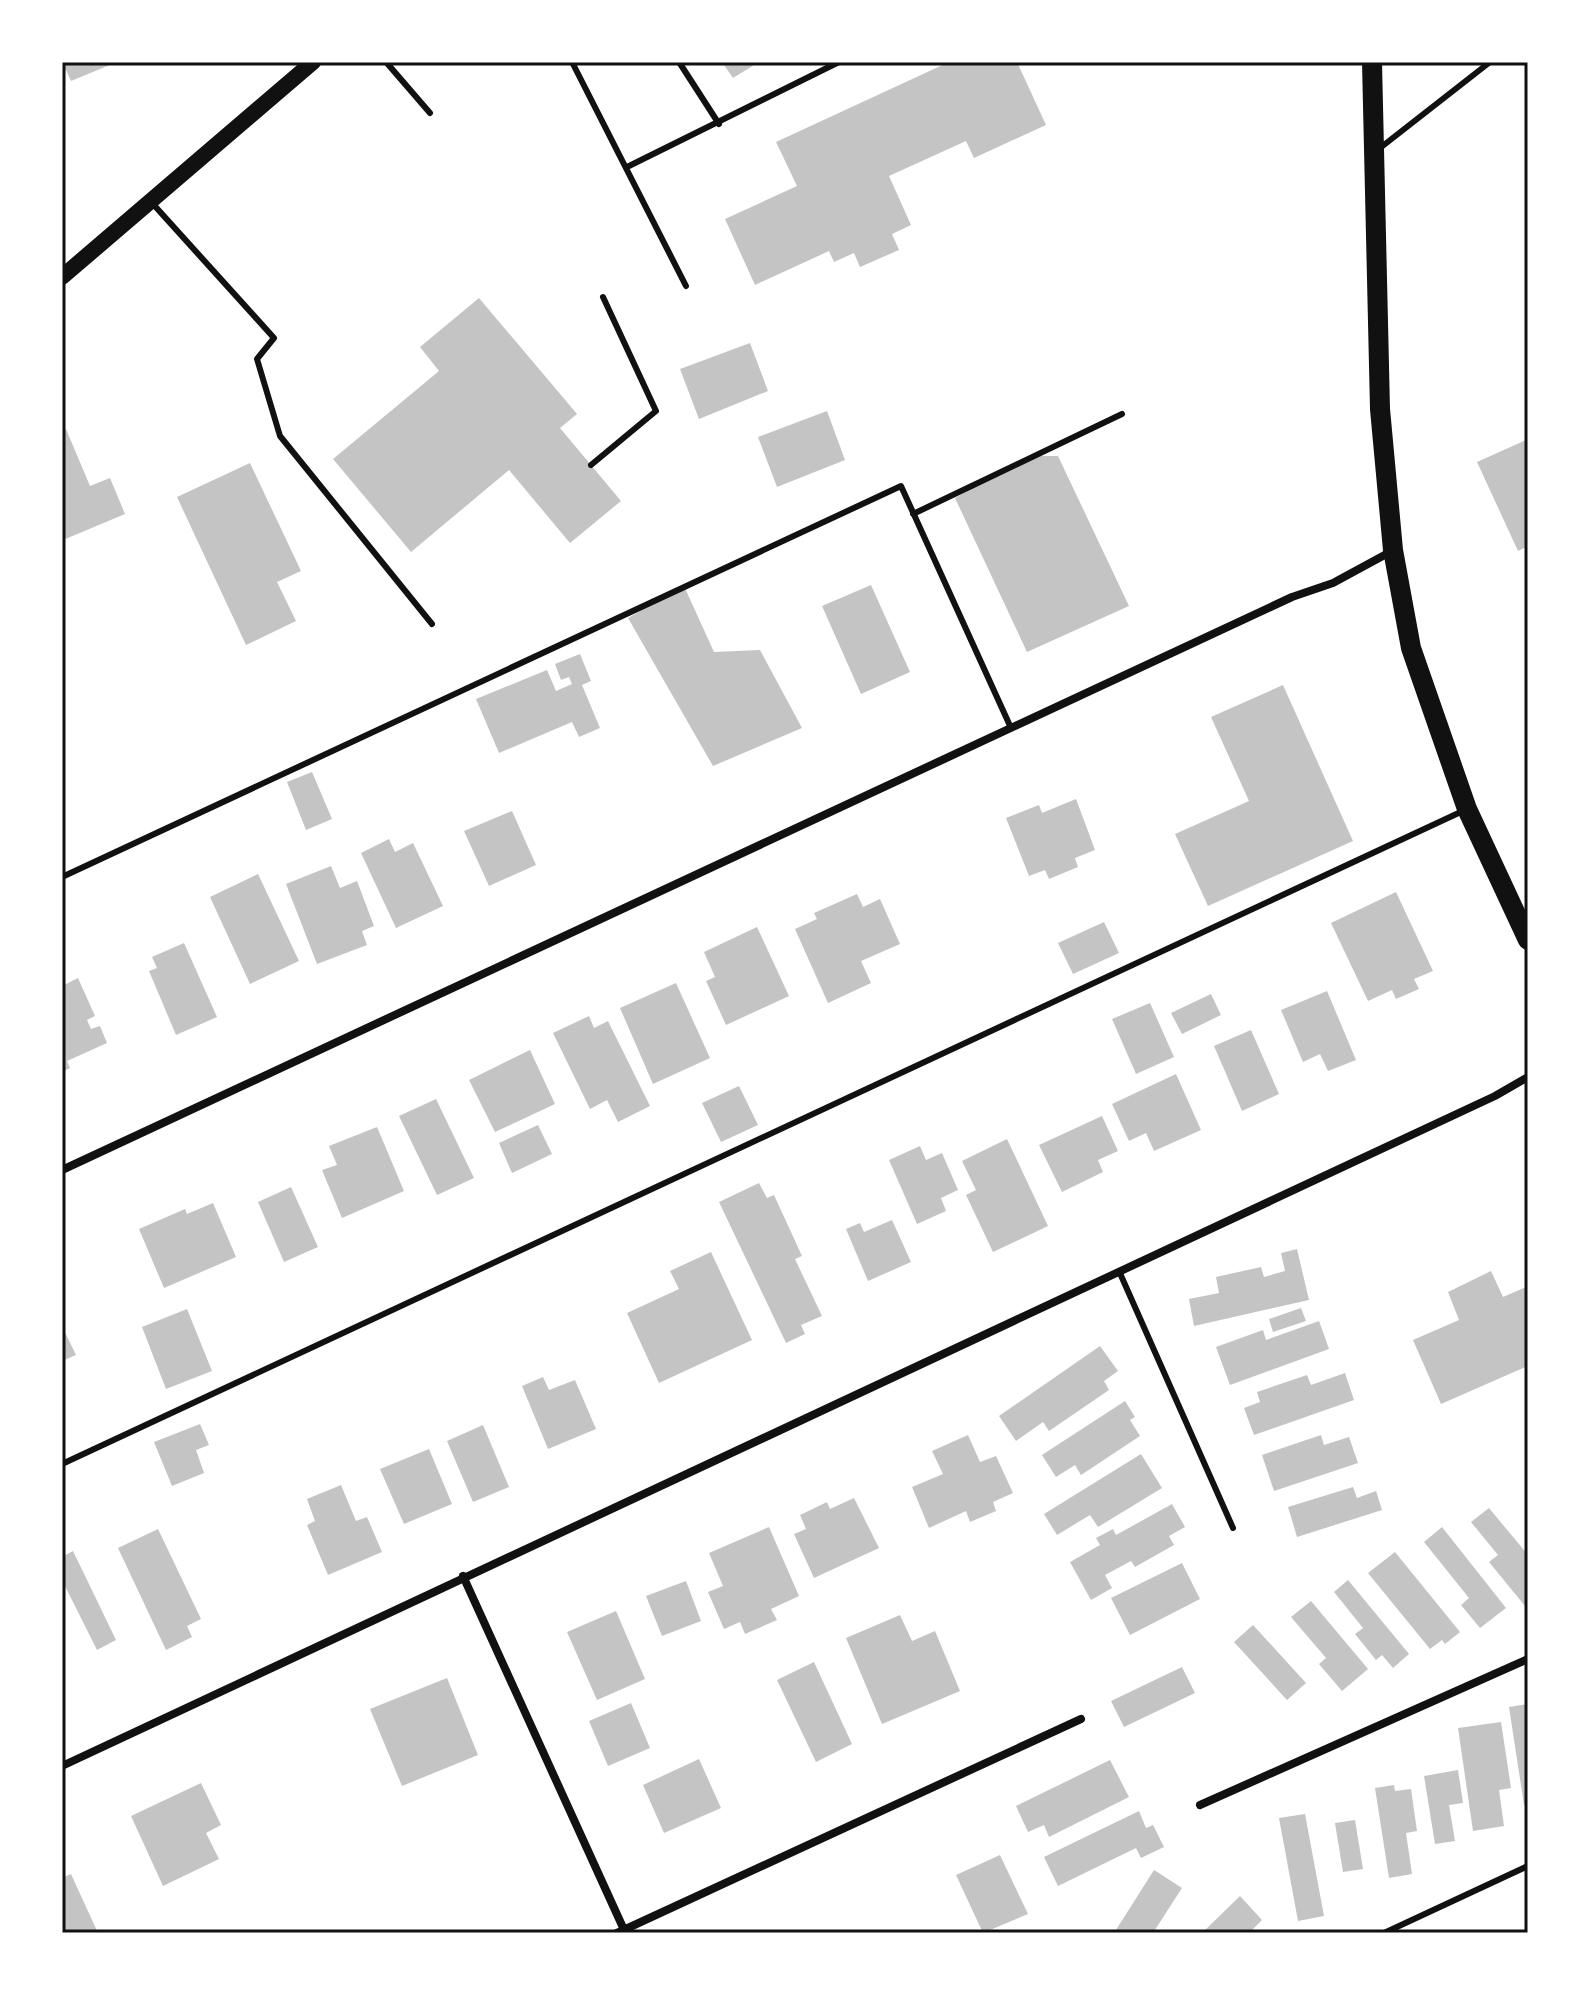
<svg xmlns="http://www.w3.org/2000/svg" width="1590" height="1995" font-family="'Open Sans',sans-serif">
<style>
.building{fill:#c4c4c4}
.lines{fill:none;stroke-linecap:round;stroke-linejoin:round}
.service{stroke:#111;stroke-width:6}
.minor{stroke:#111;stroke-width:8}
.secondary{stroke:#111;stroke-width:16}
.primary{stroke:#111;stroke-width:20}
.neatline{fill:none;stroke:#111;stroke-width:3}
</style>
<rect width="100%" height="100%" fill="#fff"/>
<!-- building -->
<path class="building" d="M62 62H117L71 81 66 70 62 72Z
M722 62H759L733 78Z
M949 62H1017L1046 125 974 158 966 141 889 176 911 225 892 234 899 250 860 267 854 253 834 262 829 251 755 285 725 219 797 186 776 142Z
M479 298 577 414 560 428 621 501 570 543 509 470 411 552 333 459 439 371 420 347Z
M750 343 768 391 699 419 680 369Z
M827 411 845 460 777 487 758 437Z
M66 429 90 486 110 478 125 514 63 540 62 431Z
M1528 439V546L1518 551 1477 462Z
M1040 456H1058L1129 606 1027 652 955 498 999 473Z
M250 463 301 571 277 582 296 621 246 645 177 497Z
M871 585 910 672 861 694 822 606Z
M684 586 714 652 760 650 802 728 713 766 628 618Z
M580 654 591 681 582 685 600 728 579 737 572 722 499 753 476 699 547 670 556 691 572 684 569 677 561 680 555 664Z
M1283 685 1353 841 1208 906 1175 834 1249 801 1211 717Z
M312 772 332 819 306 830 287 782Z
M1076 799 1095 850 1075 858 1078 867 1049 879 1045 870 1029 876 1006 818 1039 805 1042 813Z
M512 811 536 865 489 886 464 831Z
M389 839 395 852 413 843 443 906 396 928 361 853Z
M331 866 340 888 357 881 374 926 362 931 367 945 317 964 286 884Z
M258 874 299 961 250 984 210 897Z
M1396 892 1433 971 1414 979 1419 989 1396 999 1392 990 1368 1001 1331 923Z
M857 894 863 907 880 899 900 944 861 961 871 983 828 1003 795 929 817 919 814 913Z
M1104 922 1119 953 1073 974 1058 943Z
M757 927 789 996 726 1025 706 981 715 977 704 952Z
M184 943 217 1017 176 1035 149 971 157 968 152 957Z
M78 978 95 1016 87 1020 91 1029 100 1026 107 1043 67 1061 70 1068 62 1072V986Z
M676 983 710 1058 653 1084 620 1008Z
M1327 991 1356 1060 1328 1071 1320 1054 1303 1062 1281 1010Z
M1211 994 1221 1015 1182 1034 1171 1013Z
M1150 1003 1174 1057 1136 1074 1112 1019Z
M589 1016 594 1028 608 1021 650 1106 618 1122 607 1100 590 1109 553 1033Z
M1251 1030 1279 1094 1242 1111 1214 1046Z
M530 1050 555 1104 495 1132 469 1080Z
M1176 1074 1201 1130 1154 1151 1146 1133 1129 1141 1112 1104Z
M739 1086 758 1125 721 1142 702 1103Z
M436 1099 474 1178 437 1195 399 1116Z
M1102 1116 1118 1151 1098 1160 1103 1172 1062 1192 1039 1145Z
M538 1125 552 1154 512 1173 499 1143Z
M377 1127 404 1191 342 1218 322 1170 337 1165 329 1146Z
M1007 1139 1048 1226 993 1252 966 1195 976 1190 962 1161Z
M920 1146 926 1160 942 1153 958 1190 941 1198 946 1211 917 1224 889 1160Z
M759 1183 767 1198 774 1195 802 1256 795 1259 822 1316 801 1325 805 1334 786 1343 719 1202Z
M291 1187 318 1247 284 1262 258 1202Z
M213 1203 236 1257 164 1288 139 1229 185 1209 187 1214Z
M892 1220 911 1262 868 1281 846 1229 860 1223 864 1232Z
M1297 1249 1309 1300 1194 1326 1189 1299 1219 1293 1216 1277 1261 1267 1264 1277 1285 1271 1281 1253Z
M711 1252 752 1340 659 1383 627 1313 679 1289 670 1271Z
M1491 1271 1503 1297 1528 1286V1366L1441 1404 1413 1340 1459 1320 1448 1292Z
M1301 1308 1306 1321 1273 1332 1269 1319Z
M187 1309 212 1371 166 1389 142 1327Z
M1319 1321 1329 1349 1230 1385 1216 1347 1263 1330 1266 1340Z
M62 1326 76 1355 62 1361Z
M1100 1346 1118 1371 1104 1381 1109 1390 1049 1431 1043 1422 1016 1441 999 1416Z
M1345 1373 1354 1400 1254 1435 1244 1408 1260 1402 1257 1392 1307 1375 1311 1385Z
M543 1377 549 1390 575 1380 596 1429 548 1449 522 1386Z
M1125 1401 1135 1417 1130 1420 1140 1436 1081 1475 1075 1465 1056 1477 1042 1455Z
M200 1424 209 1445 196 1450 204 1473 172 1486 154 1442Z
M483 1425 509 1487 473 1502 447 1441Z
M968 1435 980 1462 996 1456 1013 1493 993 1502 996 1511 970 1522 966 1511 929 1528 912 1487 943 1474 932 1451Z
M1321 1435 1324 1445 1349 1437 1358 1463 1274 1491 1262 1455Z
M429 1449 452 1504 404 1524 380 1469Z
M1141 1454 1162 1488 1098 1527 1090 1515 1057 1535 1044 1514Z
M341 1485 356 1521 367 1517 382 1552 328 1575 307 1525 315 1521 307 1499Z
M1353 1487 1357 1498 1376 1491 1382 1510 1297 1537 1288 1507Z
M854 1498 879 1548 814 1578 794 1534 806 1529 800 1515 827 1502 830 1509Z
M1172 1504 1185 1527 1169 1536 1174 1545 1135 1567 1131 1561 1105 1575 1112 1588 1091 1600 1070 1562 1100 1545 1096 1538 1113 1529 1116 1535Z
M1489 1508 1528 1555V1603L1525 1606 1489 1562 1498 1555 1471 1522Z
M769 1527 799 1596 771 1609 777 1620 745 1634 740 1622 724 1629 708 1592 723 1586 709 1553Z
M1442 1527 1506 1608 1480 1628 1461 1605 1469 1598 1424 1542Z
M158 1529 201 1619 187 1626 192 1637 166 1650 118 1548Z
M73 1551 116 1640 97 1650 62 1580V1557Z
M1395 1552 1460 1632 1445 1644 1442 1640 1430 1649 1368 1573Z
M1182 1563 1200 1599 1130 1635 1111 1598Z
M1348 1580 1409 1654 1393 1668 1382 1655 1376 1660 1355 1634 1363 1628 1334 1592Z
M686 1581 701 1621 662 1636 646 1596Z
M1311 1601 1368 1669 1342 1691 1319 1664 1326 1658 1291 1617Z
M616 1611 645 1679 597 1700 567 1632Z
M900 1615 912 1641 935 1631 960 1691 882 1724 846 1638Z
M1253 1625 1306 1683 1287 1700 1234 1642Z
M814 1662 852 1744 816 1762 777 1680Z
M1182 1667 1195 1693 1124 1727 1111 1701Z
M447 1678 478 1755 402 1786 370 1709Z
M631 1703 650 1748 608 1766 589 1721Z
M1528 1704V1805H1524L1509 1707Z
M1501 1722 1511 1788 1499 1790 1504 1826 1473 1831 1458 1728Z
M699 1759 721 1808 664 1833 643 1785Z
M1110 1760 1129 1797 1049 1837 1044 1825 1028 1832 1016 1806Z
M1458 1770 1463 1803 1449 1805 1455 1841 1435 1844 1424 1776Z
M201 1783 221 1825 206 1833 219 1859 163 1886 131 1816Z
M1394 1785 1395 1791 1411 1789 1417 1831 1406 1833 1412 1874 1389 1878 1375 1788Z
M1139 1811 1146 1828 1153 1825 1164 1847 1141 1858 1136 1848 1058 1886 1044 1857Z
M1305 1814 1324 1916 1298 1921 1279 1818Z
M1355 1820 1363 1869 1343 1872 1335 1823Z
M1000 1855 1028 1914 983 1933 956 1875Z
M1154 1870 1182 1888 1153 1933H1114Z
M71 1874 98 1933H62V1878Z
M1240 1896 1262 1920 1249 1933H1202Z"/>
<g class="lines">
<!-- service -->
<path class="service" d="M386 62 430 113
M572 62 686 286
M679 62 719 124
M1380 148 1490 62
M627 167 839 62
M153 204 274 338 257 359 280 436 432 624
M591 465 656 411 603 297
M913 514 1122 414
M62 877 901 486 1011 728
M1119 1271 1233 1528
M62 1464 1465 810
M1384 1933 1528 1866"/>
<!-- minor -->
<path class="minor" d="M62 1170 1292 597 1333 583 1392 551
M463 1576 625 1932
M62 1766 1495 1096 1528 1077
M1200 1805 1528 1659
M617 1933 1081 1719"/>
<!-- secondary -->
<path class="secondary" d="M62 277 313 62"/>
<!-- primary -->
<path class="primary" d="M1372 62 1380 409 1393 550 1411 648 1467 809 1528 940"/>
</g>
<!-- border -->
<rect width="1590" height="1995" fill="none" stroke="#ffffff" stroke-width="128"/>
<rect x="64" y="64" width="1462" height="1867" class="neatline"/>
</svg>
